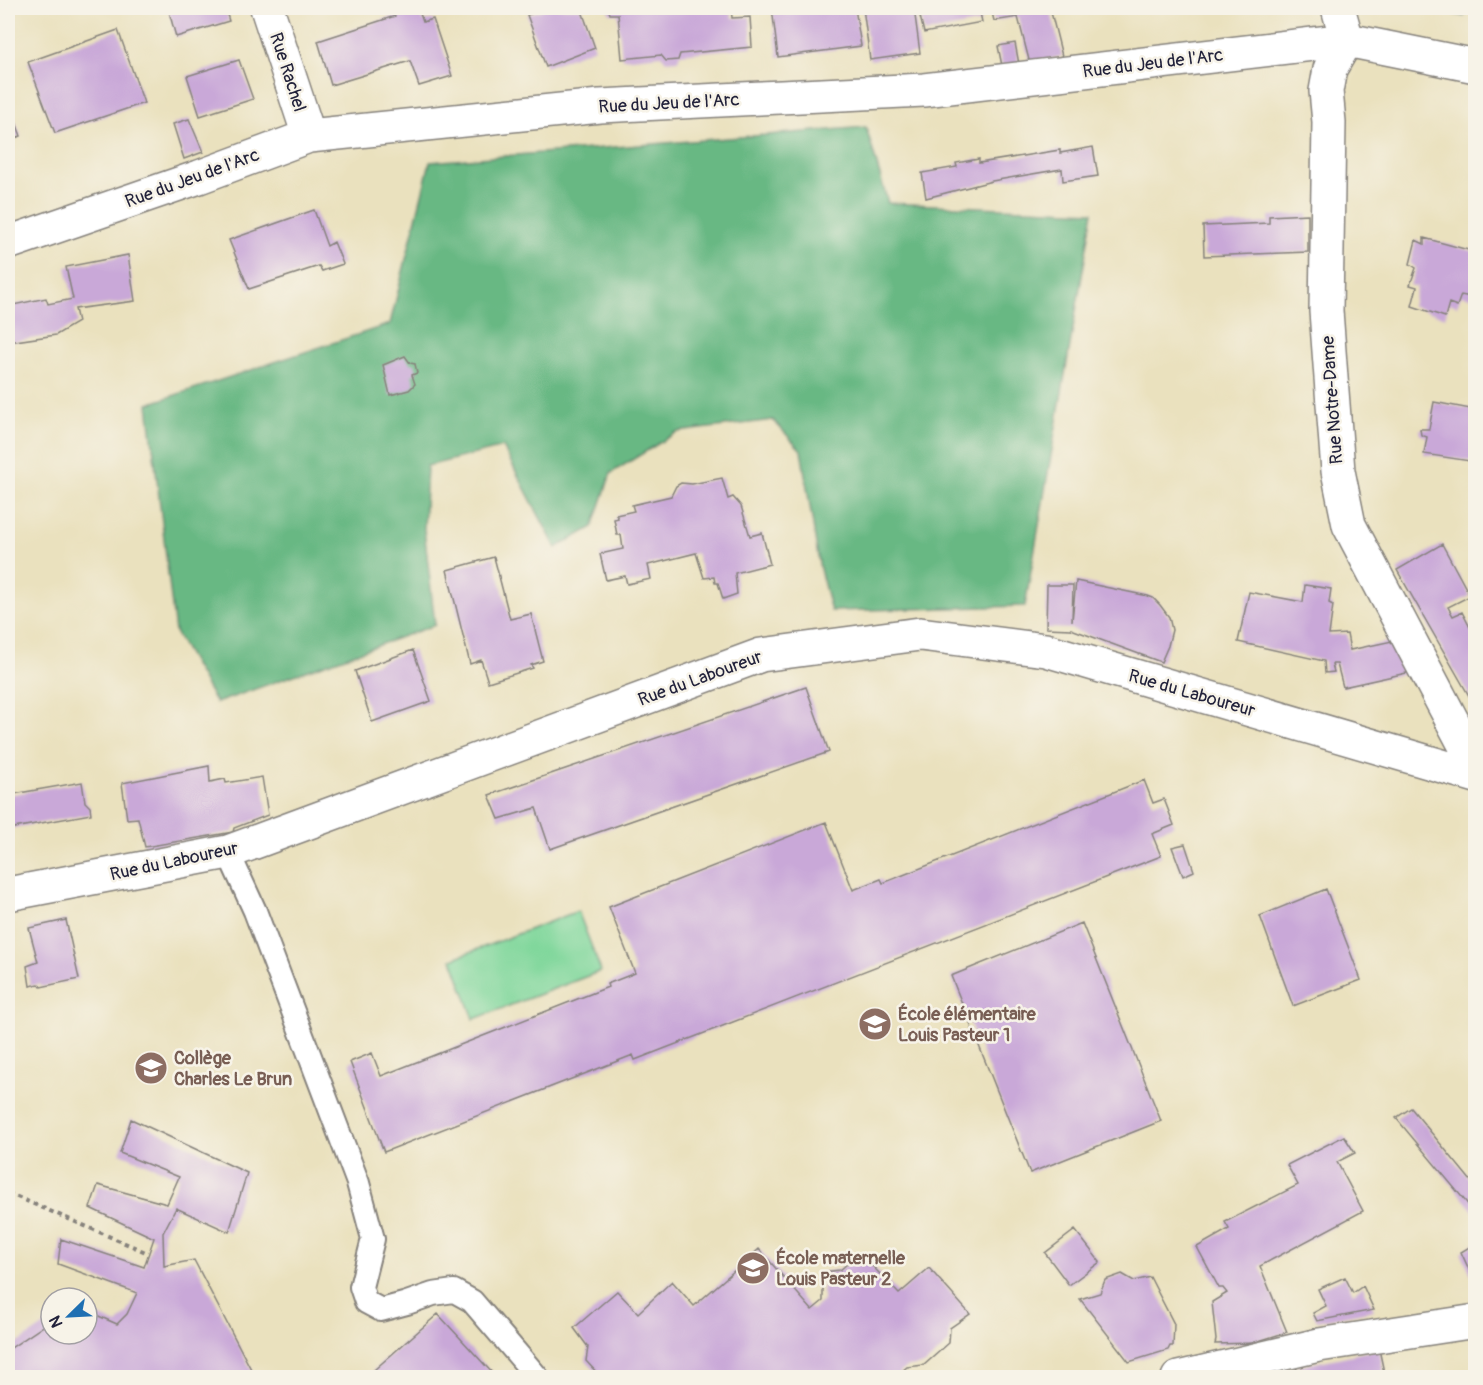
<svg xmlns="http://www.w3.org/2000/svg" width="1483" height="1385" font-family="Pangolin,sans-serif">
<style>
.green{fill:#80d79b;stroke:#517c6b;stroke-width:1.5}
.forest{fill:#68b883;stroke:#456d5f;stroke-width:1.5}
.water{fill:#4eb3cd;stroke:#386a84;stroke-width:1.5}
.building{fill:#c9a8d8}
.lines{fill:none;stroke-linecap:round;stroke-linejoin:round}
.lane-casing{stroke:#86827c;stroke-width:26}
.street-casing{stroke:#86827c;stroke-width:36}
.path{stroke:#86827c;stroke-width:4;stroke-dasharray:4.5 4.5;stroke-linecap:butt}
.lane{stroke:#fff;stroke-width:22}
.street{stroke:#fff;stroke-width:33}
.labels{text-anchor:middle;stroke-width:5;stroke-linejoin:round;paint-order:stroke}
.street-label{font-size:18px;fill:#22223b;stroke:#f7f3e8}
.education-label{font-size:18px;font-weight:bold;fill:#785e54;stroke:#f7f3e8;text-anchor:start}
</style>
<rect width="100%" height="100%" fill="#f7f3e8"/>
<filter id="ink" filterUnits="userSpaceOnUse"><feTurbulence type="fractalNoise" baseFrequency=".0167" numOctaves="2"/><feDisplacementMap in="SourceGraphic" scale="12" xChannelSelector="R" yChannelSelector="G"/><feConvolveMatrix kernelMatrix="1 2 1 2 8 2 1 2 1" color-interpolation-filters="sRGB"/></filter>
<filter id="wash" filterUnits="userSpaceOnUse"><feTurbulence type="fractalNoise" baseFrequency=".008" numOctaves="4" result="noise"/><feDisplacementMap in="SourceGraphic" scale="24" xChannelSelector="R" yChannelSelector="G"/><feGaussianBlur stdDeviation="1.35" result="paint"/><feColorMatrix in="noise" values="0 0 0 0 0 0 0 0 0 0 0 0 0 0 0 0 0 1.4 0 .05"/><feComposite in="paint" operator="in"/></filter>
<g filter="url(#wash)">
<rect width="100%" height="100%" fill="#eae1be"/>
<!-- green -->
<path class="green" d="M578 911 601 971 474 1019 452 959Z"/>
<!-- forest -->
<path class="forest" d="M866 127 888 203 1093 212 1025 606 831 611 820 569 801 450 773 420 677 432 611 473 593 527 556 548 503 447 427 466 424 529 435 625 216 703 175 632 148 404 390 324 430 162Z"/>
<!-- water -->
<path class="water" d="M1429 8H1466L1464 16Z"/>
<g id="blocks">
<!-- building -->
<path class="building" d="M168 8H225L229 21 176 37Z
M392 8H418L423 22 433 19 452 76 419 86 410 61 331 85 318 41 395 16Z
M547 8H581L595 48 546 67 527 15Z
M608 8H731L732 18 750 17 752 47 680 54 678 60 666 61 661 55 622 59 618 14H610Z
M772 8H855L861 46 778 57Z
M863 8H914L920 53 870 60Z
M918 8H979L982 22 924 33Z
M991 8H1050L1062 56 1030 64 1018 17 994 21Z
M118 30 144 103 55 133 28 62Z
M1015 43 1019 64 1002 66 998 46Z
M239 60 253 99 200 116 187 76Z
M8 101 21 136 8 140Z
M189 119 203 152 184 159 173 124Z
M1093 147 1098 176 1063 181 1062 169 992 181 926 198 922 173 957 167 956 163 979 159V163L1060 150V153Z
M314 210 327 246 334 242 343 264 322 271 319 266 249 289 229 240Z
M1308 214V252L1204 256 1203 226 1269 223V216Z
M1424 238 1476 252V298L1461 295 1457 306 1449 303 1445 317 1412 306 1417 287 1410 285 1416 268 1410 264 1416 240 1424 244Z
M128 255 135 301 75 309 78 322 56 335 9 342 13 362 8 363V306L46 298 48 304 73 299 66 267Z
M405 356 410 363 415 364 417 373 412 375 415 384 409 390 390 395 383 365Z
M1434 402 1476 410V462L1424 454 1427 437 1421 435 1420 429H1429Z
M722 478 728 499 733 497 741 506 750 536 762 533 770 564 735 573 737 594 723 599 718 583H715L714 577 704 578 696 553 648 565 651 579 627 584 625 576 606 580 600 554 623 549 621 535H617L614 519 618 518 616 515 634 511 632 505 671 496 676 486 681 483 692 484Z
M1442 544 1470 596 1448 607 1453 616 1462 612 1476 639V708L1397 570Z
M494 557 510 619 531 614 543 661 531 665 533 668 488 682 481 660 470 664 447 570Z
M1076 581 1148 596 1153 598 1160 605 1169 617 1172 630 1168 646 1161 662 1071 629 1046 628 1047 585H1073L1072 621Z
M1305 585 1331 589 1329 603 1333 605 1329 635 1347 634 1350 650 1392 641 1411 672 1343 687 1337 664H1332L1334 672 1325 673 1324 661 1238 642 1249 592 1303 602Z
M413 650 431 701 372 722 355 671Z
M806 687 829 752 550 849 536 808 499 819 489 795Z
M209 766 210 782 225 779 226 783 262 777 268 815 234 828 233 832 145 847 138 818 127 819 122 783Z
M1144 780 1153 803 1164 799 1174 825 1152 834 1161 856 635 1060 633 1055 384 1152 350 1062 372 1053 381 1076 608 987 607 984 635 973 609 907 826 822 853 890 881 879 883 883Z
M82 782 85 802 90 807 91 814 8 829V795Z
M1185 844 1194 871 1183 876 1172 847Z
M1326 889 1361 980 1293 1006 1260 916Z
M66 920 79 979 41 987 39 984 30 986 27 966 38 962 29 928Z
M1082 923 1161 1121 1030 1173 951 976Z
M1411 1108 1476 1187V1214L1396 1118Z
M131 1119 247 1173 229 1232 176 1208 163 1233 164 1266 194 1260 255 1377H8V1350L51 1321V1334H87V1311L117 1324 127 1314 137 1293 58 1264 61 1239 144 1267 154 1238 90 1208 98 1185 167 1204 179 1177 120 1153Z
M1344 1136 1355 1153 1337 1162 1363 1211 1260 1266 1287 1332 1252 1343 1215 1344 1216 1340 1212 1302 1227 1293 1223 1288H1219L1197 1247 1229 1229 1225 1222 1298 1185 1287 1165Z
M1075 1230 1100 1262 1069 1285 1045 1253Z
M1476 1243V1273L1472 1276 1461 1252Z
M759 1249 812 1310 823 1301V1272L840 1270 860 1253 899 1294 929 1268 970 1314 950 1328 949 1343 924 1365 907 1367 895 1377H601L586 1361 588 1347 574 1328 617 1291 638 1313 672 1281 694 1306Z
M1122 1274 1134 1281 1150 1277 1174 1324 1173 1346H1170L1168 1350 1129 1362 1080 1299 1100 1293 1105 1280Z
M1345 1277 1353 1293 1363 1286 1374 1310 1317 1321 1313 1313 1326 1306 1318 1289Z
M438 1314 496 1377H381L374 1370Z
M1379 1349 1385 1377H1299L1296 1367Z"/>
</g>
</g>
<g filter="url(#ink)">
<use href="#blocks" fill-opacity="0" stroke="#86827c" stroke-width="1.5"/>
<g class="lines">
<defs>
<path id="lane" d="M228 852 255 911 358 1183 373 1239 361 1287 366 1302 381 1310 407 1303 433 1294 454 1291 472 1301 538 1378"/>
<path id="street" d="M267 8 309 136
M1338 8 1347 40 1330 69 1326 91 1329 122 1326 311 1338 471 1349 525 1476 766
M8 243 199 177 309 136 600 106 924 90 1347 40 1476 66
M8 894 228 852 761 655 920 634 1046 650 1476 776
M1178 1378 1319 1345 1476 1321"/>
</defs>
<!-- lane casing -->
<use href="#lane" class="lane-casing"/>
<!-- street casing -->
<use href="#street" class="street-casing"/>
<!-- path -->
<path class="path" d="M8 1193 148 1253"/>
<!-- lane -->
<use href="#lane" class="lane"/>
<!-- street -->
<use href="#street" class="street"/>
</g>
</g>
<!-- icons -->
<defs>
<symbol id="school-disc" viewBox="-11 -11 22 22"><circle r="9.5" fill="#8d6e63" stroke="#f7f3e8"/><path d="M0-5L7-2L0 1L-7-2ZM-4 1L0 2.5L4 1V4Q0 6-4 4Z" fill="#fff"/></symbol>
</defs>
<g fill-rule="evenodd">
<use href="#school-disc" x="856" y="1005" width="38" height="38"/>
<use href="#school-disc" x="132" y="1049" width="38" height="38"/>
<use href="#school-disc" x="734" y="1249" width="38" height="38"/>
</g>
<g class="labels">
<!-- street labels -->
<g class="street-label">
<text transform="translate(1153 63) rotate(-7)" y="6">Rue du Jeu de l'Arc</text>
<text transform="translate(288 72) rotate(72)" y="6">Rue Rachel</text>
<text transform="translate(669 103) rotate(-3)" y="6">Rue du Jeu de l'Arc</text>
<text transform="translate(192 178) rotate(-20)" y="6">Rue du Jeu de l'Arc</text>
<text transform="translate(1332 400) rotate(-94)" y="6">Rue Notre-Dame</text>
<text transform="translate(700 678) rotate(-20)" y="6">Rue du Laboureur</text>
<text transform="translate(1192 693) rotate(16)" y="6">Rue du Laboureur</text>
<text transform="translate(174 861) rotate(-12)" y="6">Rue du Laboureur</text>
</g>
<!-- education labels -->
<g class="education-label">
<text x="898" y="1020">École élémentaire<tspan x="898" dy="21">Louis Pasteur 1</tspan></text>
<text x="174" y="1064">Collège<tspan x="174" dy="21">Charles Le Brun</tspan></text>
<text x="776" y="1264">École maternelle<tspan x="776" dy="21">Louis Pasteur 2</tspan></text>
</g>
</g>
<!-- margin -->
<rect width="1483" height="1385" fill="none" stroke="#f7f3e8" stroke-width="30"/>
<!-- north arrow -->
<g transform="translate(69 1316) rotate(246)"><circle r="28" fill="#f7f3e8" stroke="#a29fa3" stroke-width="1.5"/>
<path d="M0-4.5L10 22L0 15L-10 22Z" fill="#1f6fb2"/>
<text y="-9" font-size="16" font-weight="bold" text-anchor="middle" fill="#22223b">N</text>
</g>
</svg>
